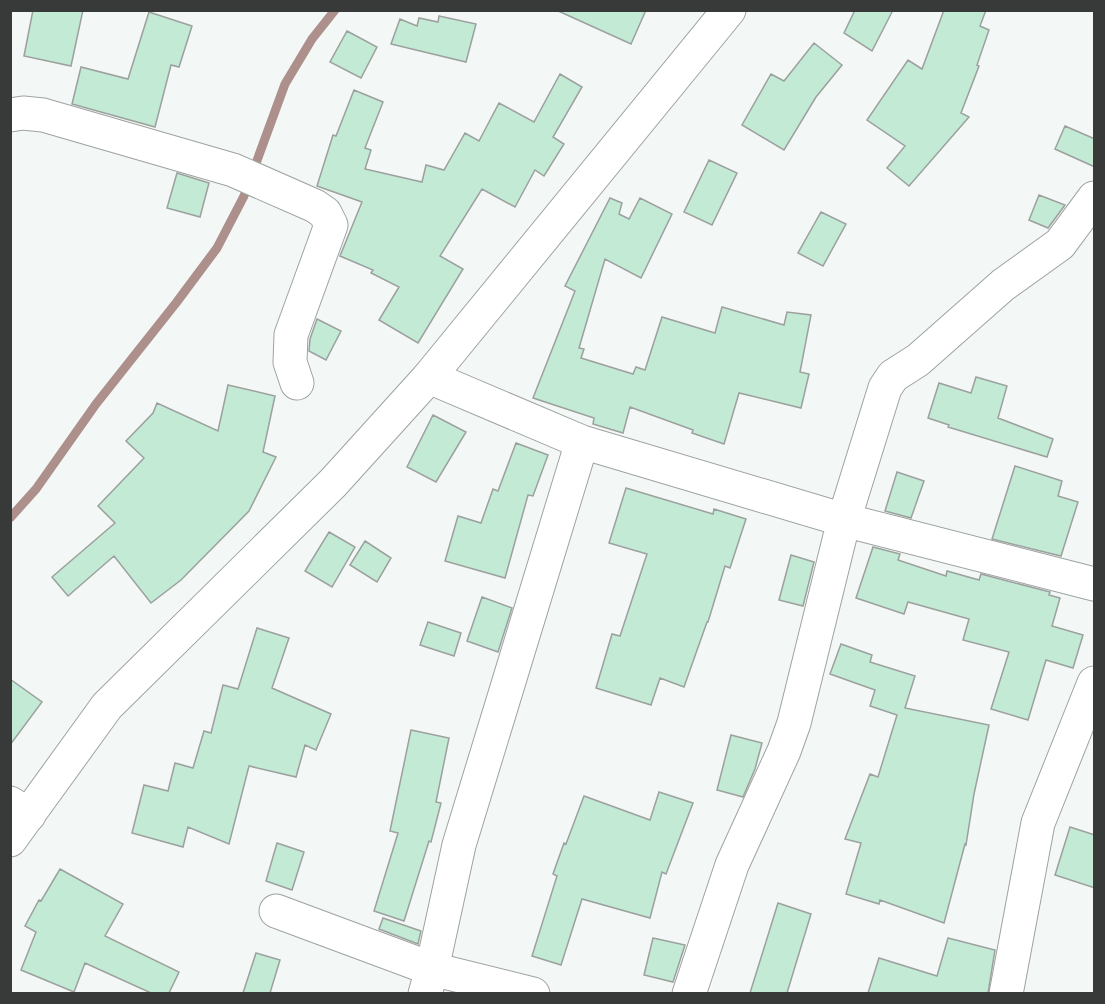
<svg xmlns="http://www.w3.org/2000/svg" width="1105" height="1004" font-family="'DM Sans',sans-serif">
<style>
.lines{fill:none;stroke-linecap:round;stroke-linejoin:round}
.stream{stroke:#ad8f8b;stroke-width:9}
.building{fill:#c2ead5;stroke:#9ca09e;stroke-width:1.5}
.minor-casing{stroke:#9ea3a0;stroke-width:35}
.major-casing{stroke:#9ea3a0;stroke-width:35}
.minor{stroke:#fff;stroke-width:33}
.major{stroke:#fff;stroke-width:33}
</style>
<rect width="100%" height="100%" fill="#f3f8f6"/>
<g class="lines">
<!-- stream -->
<path class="stream" d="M10 518 36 489 96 404 176 303 217 248 244 196 285 84 312 39 335 10"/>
</g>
<!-- building -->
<path class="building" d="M33 10H83L71 66 24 56Z
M556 10H646L631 44Z
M855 10H893L872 51 844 33Z
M944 10H986L980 26 989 30 977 65 979 66 961 113 969 117 909 186 887 168 905 146 867 120 908 60 922 69Z
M149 12 192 26 179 67 171 65 155 127 72 104 81 67 128 79Z
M439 16 476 24 466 62 391 44 400 19 417 26 419 18 438 22Z
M347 31 377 47 361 78 330 62Z
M814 43 842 65 816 97 784 150 742 125 771 74 784 81Z
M560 74 582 87 553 137 564 144 544 176 535 170 515 207 482 189 440 256 463 269 418 343 379 320 399 287 371 273 373 270 340 256 362 202 317 186 333 135 336 136 354 90 383 102 365 148 371 150 365 169 422 182 426 165 444 170 465 133 479 141 499 103 534 122Z
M1065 126 1095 139V167L1055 149Z
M709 160 737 173 712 225 684 212Z
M177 173 209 183 200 217 167 208Z
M1039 195 1065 205 1048 228 1029 220Z
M610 198 622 203 619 214 629 219 640 198 672 214 641 278 605 259 579 348 584 349 581 358 633 374 636 367 645 370 662 317 715 333 722 307 784 325 787 312 811 315 800 372 809 374 801 408 739 393 724 444 692 433 693 430 630 407 623 433 593 424 594 418 533 398 575 291 565 286Z
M821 212 846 224 823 266 798 253Z
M317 319 341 331 326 360 309 351 310 339Z
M976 377 1007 386 998 418 1053 439 1047 457 948 427 949 425 928 418 939 383 971 393Z
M228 385 275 396 263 452 276 457 249 511 181 580 151 603 114 556 68 596 52 577 115 523 98 506 144 458 126 441 153 413 157 403 218 431Z
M433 415 466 432 436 482 407 467Z
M516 443 548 455 533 496 528 495 505 578 445 561 458 516 481 523 493 489 498 491Z
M1015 466 1062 481 1058 496 1078 502 1061 556 992 539Z
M897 472 924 481 911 518 885 511Z
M626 488 713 514 714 509 746 519 730 568 725 566 708 622H707L684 687 660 678 651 705 596 688 612 634 620 636 647 554 609 543Z
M329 532 355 547 332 587 305 571Z
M365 541 391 558 377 582 350 565Z
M873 547 900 554 898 560 946 576 947 571 979 580 981 574 1050 592 1049 595 1060 598 1052 626 1083 635 1073 668 1046 660 1028 720 991 709 1009 652 963 640 969 619 908 602 904 614 856 598Z
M791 555 814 562 803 606 779 600Z
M482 597 512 608 498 652 467 641Z
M428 622 461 633 454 656 420 645Z
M257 628 289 638 272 688 331 714 316 750 305 745 296 777 249 766 229 844 188 827 183 847 132 833 144 785 168 791 175 763 193 768 204 731 211 733 223 685 238 689Z
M841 644 872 655 870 662 915 676 905 708 989 725 974 794 966 845 965 844 944 923 880 900 879 904 846 894 861 843 845 839 870 774 878 777 897 715 870 706 875 690 830 674Z
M10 679 42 702 10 745Z
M411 730 449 738 436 802 441 803 431 842 429 841 404 921 374 911 398 833 390 831Z
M731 735 762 743 755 769 743 797 717 790Z
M659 792 693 803 666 874 662 872 650 918 582 899 561 965 532 956 557 876 553 874 564 843 566 844 584 796 650 820Z
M1070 827 1095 835V888L1055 875Z
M277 843 304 852 292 890 266 881Z
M60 869 123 904 105 936 179 972 169 993H151L85 963 74 992 21 970 36 932 25 926 39 900 41 901Z
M778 903 811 914 787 993H750Z
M383 918 421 931 418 944 379 929Z
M653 938 685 945 673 982 644 975Z
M948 938 995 950 988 993H868L879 958 937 976Z
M256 953 280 960 270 993H243Z"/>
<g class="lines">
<defs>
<path id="minor" d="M10 115 23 113 43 115 233 170 315 206 325 213 331 225 291 335 290 362 297 383
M429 377 582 442 844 520 1094 584
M10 803 29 815
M276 911 432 969 533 994
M425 994 432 969 459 845 582 442
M689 994 732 865 784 751 794 723 844 520 885 388 893 376 918 360 1003 285 1060 244 1094 198
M1006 994 1038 823 1094 683"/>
<path id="major" d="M10 840 107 706 333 483 429 377 729 10"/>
</defs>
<!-- minor casing -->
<use href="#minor" class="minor-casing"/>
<!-- major casing -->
<use href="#major" class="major-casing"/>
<!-- minor -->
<use href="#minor" class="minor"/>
<!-- major -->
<use href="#major" class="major"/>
</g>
<!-- border -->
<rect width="1105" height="1004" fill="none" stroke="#383a39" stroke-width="24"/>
</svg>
